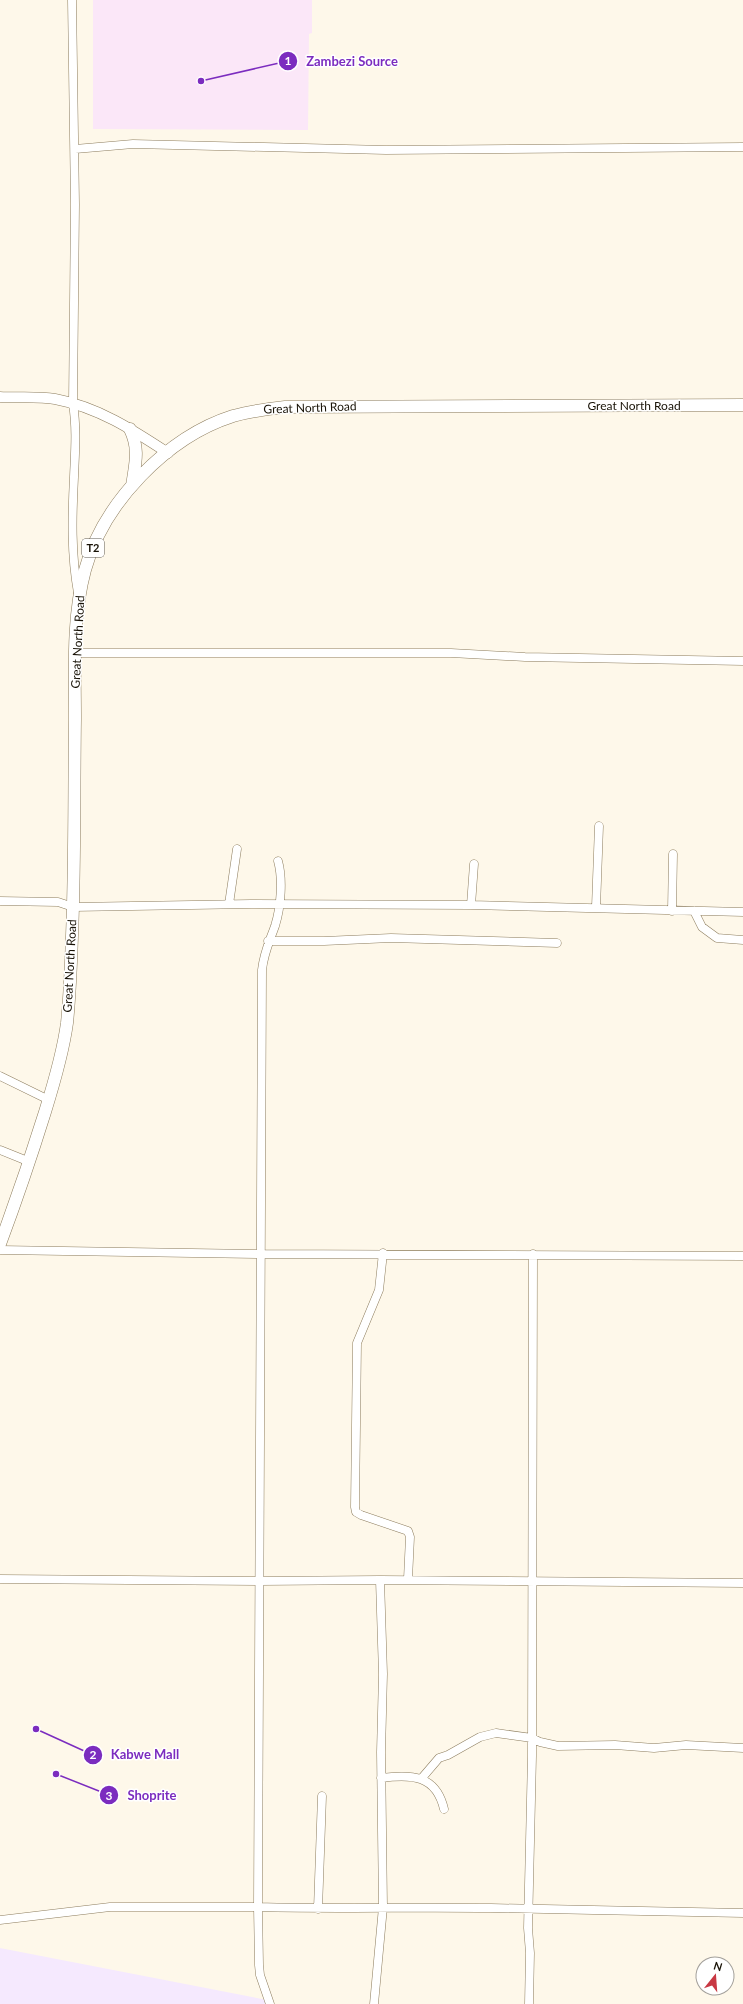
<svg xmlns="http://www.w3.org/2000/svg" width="743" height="2004" font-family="Lato,sans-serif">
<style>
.industrial{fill:#f5e9fe}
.education{fill:#fbe7f8}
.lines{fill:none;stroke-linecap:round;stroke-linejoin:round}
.minor-casing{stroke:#8d7d5e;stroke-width:9}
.major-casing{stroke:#8d7d5e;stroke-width:11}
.highway-casing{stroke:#8d7d5e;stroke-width:13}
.minor{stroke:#fff;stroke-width:8}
.major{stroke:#fff;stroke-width:10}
.highway{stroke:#fff;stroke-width:12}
.labels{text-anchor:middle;stroke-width:3;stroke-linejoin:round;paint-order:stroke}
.shield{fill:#fff;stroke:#5d5951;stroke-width:1}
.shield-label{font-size:11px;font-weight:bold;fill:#181206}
.street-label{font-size:12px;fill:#181206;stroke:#fff}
.leader{fill:none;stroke:#7b2cbf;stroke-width:1.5}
.callout-dot{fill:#7b2cbf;stroke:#fff;stroke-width:1.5}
.mark-label{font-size:12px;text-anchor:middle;font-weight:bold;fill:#fff}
.callout-label{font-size:13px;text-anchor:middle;font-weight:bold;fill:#7b2cbf;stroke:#fff;stroke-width:3;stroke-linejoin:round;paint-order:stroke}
</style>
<rect width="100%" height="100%" fill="#fef8ea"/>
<!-- industrial -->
<path class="industrial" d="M0 1948 267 2000V2004H0Z"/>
<!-- education -->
<path class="education" d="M93 0H312V33L309 34 308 130 93 129Z"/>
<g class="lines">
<defs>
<path id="minor" d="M72 0 75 204 73 404C77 429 75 452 74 477 72 516 71 554 78 593
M75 149 133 144 386 150 743 147
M76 653H451L525 657 743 661
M0 901 58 902 73 907 251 904 471 905 743 912
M229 904 237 849
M471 905 474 864
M596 907 599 826
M672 911 673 854
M694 911 702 927 717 938 743 940
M268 941H324L391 938 557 943
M0 1076 49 1100
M0 1150 30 1162
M0 1250 260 1254 743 1256
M383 1253 379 1290 357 1343 355 1507 356 1512 361 1515 408 1531 410 1537 408 1579
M0 1579 260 1581 380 1580 383 1674 381 1752 383 1907 374 2004
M380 1580 743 1583
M381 1778C412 1774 436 1775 444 1809
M421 1779 439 1758 448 1755 480 1737 496 1733 532 1738 540 1742 558 1746 615 1745 654 1748 686 1745 743 1748
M318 1909 322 1796
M0 1920 110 1907H258L262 970C264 952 269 943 275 926 281 907 283 879 278 861
M270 2004 260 1975 259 1965 258 1907C336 1909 414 1907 491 1908 575 1909 659 1912 743 1913
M529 2004 530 1953 528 1928 532 1756 533 1254"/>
<path id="major" d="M0 397C18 398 38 396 55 399 98 407 133 430 168 453"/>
<path id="highway" d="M130 429C140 450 135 464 132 486
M0 1244C16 1201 31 1157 45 1112 54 1083 63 1053 67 1023 70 994 71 965 72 936 75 864 74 792 75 719 75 670 72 618 85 570 103 503 167 437 233 416 251 411 267 409 285 407L743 405"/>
</defs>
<!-- minor casing -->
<use href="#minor" class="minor-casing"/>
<!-- major casing -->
<use href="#major" class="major-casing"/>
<!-- highway casing -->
<use href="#highway" class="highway-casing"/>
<!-- minor -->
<use href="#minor" class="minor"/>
<!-- major -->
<use href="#major" class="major"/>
<!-- highway -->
<use href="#highway" class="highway"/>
</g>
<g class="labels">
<!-- shield labels -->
<rect class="shield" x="82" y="539" width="22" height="18" rx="3"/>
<g class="shield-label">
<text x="93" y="552">T2</text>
</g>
<!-- street labels -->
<g class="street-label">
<text x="634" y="410">Great North Road</text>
<text transform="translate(310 408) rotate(-2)" y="4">Great North Road</text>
<text transform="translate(78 642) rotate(-87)" y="4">Great North Road</text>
<text transform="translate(70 966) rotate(-87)" y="4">Great North Road</text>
</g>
</g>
<!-- callouts -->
<path class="leader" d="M201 81L288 61M36 1729L93 1755M56 1774L109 1795"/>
<g class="callout-dot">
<circle cx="201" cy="81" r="4"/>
<circle cx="36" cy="1729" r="4"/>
<circle cx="56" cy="1774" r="4"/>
<circle cx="288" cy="61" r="10"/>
<circle cx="93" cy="1755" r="10"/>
<circle cx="109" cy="1795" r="10"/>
</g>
<g class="mark-label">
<text x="288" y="65">1</text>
<text x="93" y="1759">2</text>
<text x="109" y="1800">3</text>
</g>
<g class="callout-label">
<text x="352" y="66">Zambezi Source</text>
<text x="145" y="1759">Kabwe Mall</text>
<text x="152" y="1800">Shoprite</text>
</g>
<!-- north arrow -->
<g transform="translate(715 1976) rotate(17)"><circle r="19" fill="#ffffff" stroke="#a3a09b"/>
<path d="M0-3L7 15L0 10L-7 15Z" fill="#c83843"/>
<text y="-6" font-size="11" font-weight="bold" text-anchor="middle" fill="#181206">N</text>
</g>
</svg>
